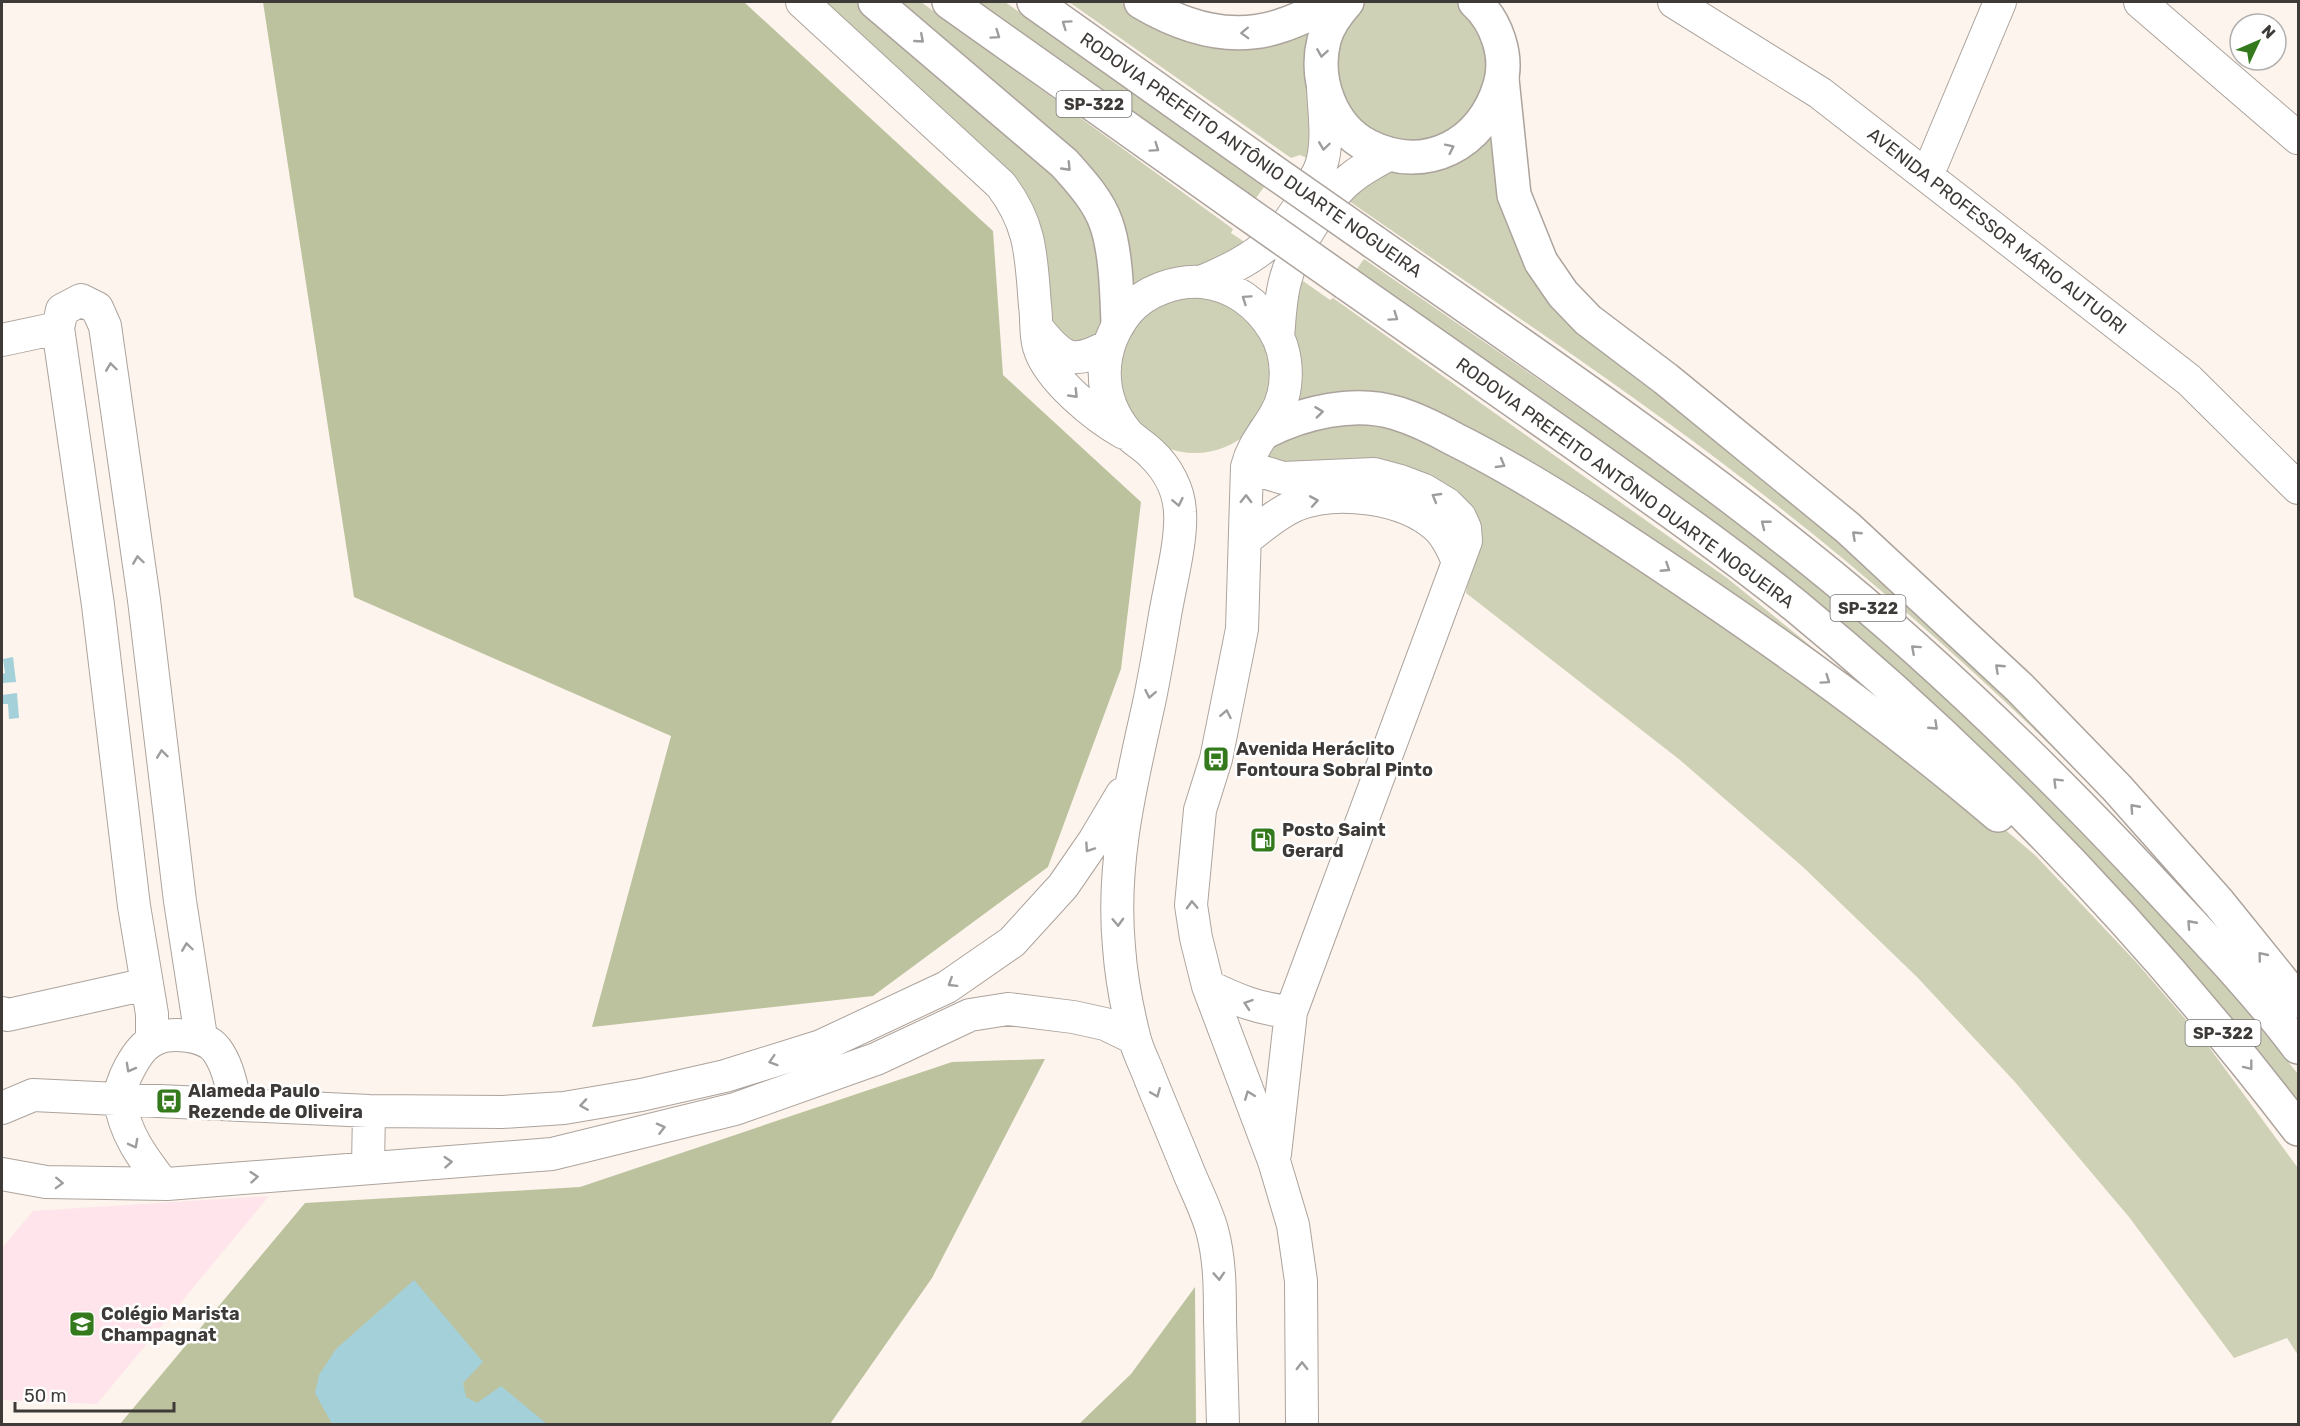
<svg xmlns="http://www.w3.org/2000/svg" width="2300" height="1426" font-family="Rubik,sans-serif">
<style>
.education{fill:#ffe4eb}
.green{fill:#ced1b5}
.forest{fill:#bdc29e}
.water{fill:#a3d0d9}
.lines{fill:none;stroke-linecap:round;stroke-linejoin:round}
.minor-casing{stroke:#aca39d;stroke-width:34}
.major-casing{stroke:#aca39d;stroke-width:36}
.highway-casing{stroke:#aca39d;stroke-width:36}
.minor{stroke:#fff;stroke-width:32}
.major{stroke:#fff;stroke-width:33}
.highway{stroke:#fff;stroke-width:33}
.highway-bridge-casing{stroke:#aca39d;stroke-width:36;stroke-linecap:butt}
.highway-bridge{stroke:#fff;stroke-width:33}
.oneway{stroke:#9e9c9c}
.labels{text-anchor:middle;stroke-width:5;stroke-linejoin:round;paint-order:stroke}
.shield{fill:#fff;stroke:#787574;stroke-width:1.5}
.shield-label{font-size:16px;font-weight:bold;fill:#3e3a38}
.street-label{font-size:18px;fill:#3e3a38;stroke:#fff}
.poi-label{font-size:18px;font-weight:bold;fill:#3e3a38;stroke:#fff;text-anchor:start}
</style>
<rect width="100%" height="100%" fill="#fdf4ed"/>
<!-- education -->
<path class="education" d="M269 1196 97 1404 2 1400V1248L33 1211Z"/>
<!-- green -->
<path class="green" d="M819 2H859L1037 153 1093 214 1105 280 1101 329 1094 343 1084 348 1048 326 1040 237Z
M892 2H921L1233 229 1231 233 1252 247 1129 294 1118 225Z
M972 2H1005L1264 187 1254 201Z
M1069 2H1120L1165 29 1319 24 1316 100 1309 159 1300 155 1291 158Z
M1364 2H1461L1490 46 1487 95 1456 133 1407 145 1361 127 1334 82 1341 27 1358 5Z
M1496 121 1517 234 1905 591 2107 802C1994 686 1872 578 1743 479 1616 381 1481 293 1349 201L1372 176Z
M1364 259 1648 455 1811 580 1901 657 1989 737 2153 903 2221 980 2298 1074V1106L2057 830 1354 273Z
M1296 276 1330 300 1333 298 1727 578 1833 664 1830 670 1497 449 1291 407 1292 320Z
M1116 374a79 79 0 1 1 158 0a79 79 0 1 1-158 0Z
M1376 420 1436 441 1672 585 1996 822 2035 855 2137 963 2206 1043 2298 1168V1355L2287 1338 2234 1358 2129 1217 2015 1082 1917 977 1803 867 1680 760 1466 593 1474 541 1283 467 1268 459V450L1297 428Z"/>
<!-- forest -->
<path class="forest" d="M263 2H744L993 231 1003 375 1141 502 1121 669 1048 867 873 996 592 1027 671 736 354 597Z
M1045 1059 932 1278 830 1424H120L305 1203 580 1187 952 1062Z
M1195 1287 1196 1424H1079L1131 1374Z"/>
<!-- water -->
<path class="water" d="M13 657 16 682 2 683V674L5 673 3 659Z
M17 693 19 718 9 719 8 704H2V695Z
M414 1280 483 1362 463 1383 466 1397 477 1403 501 1386 547 1424H332L315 1393 319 1375 336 1349Z"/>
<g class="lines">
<defs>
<path id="minor" d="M802 2 1001 185C1032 226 1031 257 1035 306 1037 319 1035 334 1039 347 1048 379 1097 418 1124 433
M1674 2 1820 93 2189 380 2298 488
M2140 2 2298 138
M1927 176 2000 2
M1201 282C1252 261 1282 241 1308 191 1312 183 1318 175 1321 166 1329 142 1324 113 1323 87
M1039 330C1063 360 1073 365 1108 346
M1278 337C1280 317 1280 297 1286 278 1293 250 1328 196 1351 178 1363 168 1377 161 1390 154
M2 340 58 328
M1247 467 1283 478 1374 474 1400 481 1424 490 1447 504 1460 517 1465 528 1466 541 1291 1012 1275 1154
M1246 539C1262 527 1277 513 1296 505 1337 489 1404 497 1437 527 1447 536 1453 550 1458 562
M1208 986C1237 1000 1258 1009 1291 1012
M2 1013 8 1015 147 984
M152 1041V1014L134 906 98 605 58 328 62 310 81 300 97 308 105 326 144 600 180 901 201 1037
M2 1108 33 1095 369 1111 502 1112 564 1108 641 1095 725 1076 821 1046 947 987 1012 942 1063 886 1094 841 1122 794
M368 1167 369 1111
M2 1174 46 1182 167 1184 552 1154 735 1109 876 1059 970 1015 1008 1009 1073 1017 1105 1024 1134 1038
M163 1184C143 1158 124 1133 120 1100 119 1083 137 1049 152 1041 168 1031 204 1034 216 1049 228 1065 231 1085 236 1104
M1223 1424C1222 1390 1221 1355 1220 1320 1220 1290 1220 1259 1212 1230 1206 1209 1195 1188 1187 1168 1175 1138 1162 1108 1150 1078 1145 1064 1137 1050 1134 1036 1127 1008 1121 976 1119 947 1111 864 1131 784 1149 703 1155 674 1160 645 1165 615 1170 585 1182 541 1180 512 1179 489 1167 468 1151 453 1144 446 1135 441 1128 434 1096 397 1098 348 1128 311 1145 291 1176 280 1202 282 1233 285 1258 304 1274 330 1289 354 1290 390 1275 415 1264 434 1252 446 1247 467L1242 629 1216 759 1200 810 1191 905 1196 938 1208 986 1274 1161 1293 1225 1301 1281 1302 1424"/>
<path id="major" d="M1347 2C1337 13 1328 25 1324 40 1314 80 1331 127 1368 146 1426 175 1483 144 1500 85 1509 56 1496 21 1475 2"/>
<path id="highway" d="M875 2 1064 163C1080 181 1098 200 1106 223 1116 250 1117 295 1118 324
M949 2 1238 207
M1034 2 1268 168
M1141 2C1185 28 1233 43 1283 25 1302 19 1320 8 1339 2
M1502 79 1514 195 1541 262 1563 294 1588 320 1666 379 1848 528 2020 688 2117 788 2219 903 2298 1001
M1374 242C1521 345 1670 446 1809 558 1930 655 2041 763 2147 876 2198 931 2253 987 2298 1047
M1346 283C1422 336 1497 389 1573 442 1648 495 1724 548 1796 606 1984 761 2150 936 2298 1129
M1265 432C1302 413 1354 400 1396 413 1416 419 1436 429 1454 439 1508 466 1560 498 1610 531 1744 619 1876 711 1998 815"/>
</defs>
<!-- minor casing -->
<use href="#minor" class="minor-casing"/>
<!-- major casing -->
<use href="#major" class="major-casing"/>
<!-- highway casing -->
<use href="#highway" class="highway-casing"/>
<!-- minor -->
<use href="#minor" class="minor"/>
<!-- major -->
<use href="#major" class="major"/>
<!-- highway -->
<use href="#highway" class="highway"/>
<defs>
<path id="highway-bridge" d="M1268 168 1374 242
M1238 207 1346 283"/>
</defs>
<!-- highway-bridge casing -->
<use href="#highway-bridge" class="highway-bridge-casing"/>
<!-- highway-bridge -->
<use href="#highway-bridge" class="highway-bridge"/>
</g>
<!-- one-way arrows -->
<defs><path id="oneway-chevron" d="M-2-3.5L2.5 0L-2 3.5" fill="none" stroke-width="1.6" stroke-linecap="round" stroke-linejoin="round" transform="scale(1.5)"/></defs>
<g class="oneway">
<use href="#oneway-chevron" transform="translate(1066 24) rotate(-145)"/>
<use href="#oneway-chevron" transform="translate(1245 33) rotate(178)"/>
<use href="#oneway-chevron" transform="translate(996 35) rotate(35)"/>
<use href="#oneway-chevron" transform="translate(920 39) rotate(41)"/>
<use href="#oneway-chevron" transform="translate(1322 53) rotate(99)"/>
<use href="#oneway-chevron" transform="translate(1324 146) rotate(98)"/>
<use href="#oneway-chevron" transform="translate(1155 148) rotate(35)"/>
<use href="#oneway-chevron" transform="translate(1450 148) rotate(-26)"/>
<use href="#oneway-chevron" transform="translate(1067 167) rotate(46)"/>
<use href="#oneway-chevron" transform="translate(1246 299) rotate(-146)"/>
<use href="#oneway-chevron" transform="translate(1394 317) rotate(35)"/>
<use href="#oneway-chevron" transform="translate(111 367) rotate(-98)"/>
<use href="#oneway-chevron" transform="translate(1074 394) rotate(46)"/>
<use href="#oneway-chevron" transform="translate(1319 412) rotate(-7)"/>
<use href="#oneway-chevron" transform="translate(1501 464) rotate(30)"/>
<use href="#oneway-chevron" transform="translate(1436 497) rotate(-150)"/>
<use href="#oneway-chevron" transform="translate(1246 499) rotate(-89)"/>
<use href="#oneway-chevron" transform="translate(1314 501) rotate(-10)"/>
<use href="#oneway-chevron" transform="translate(1178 502) rotate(78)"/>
<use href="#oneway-chevron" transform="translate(1765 524) rotate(-142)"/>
<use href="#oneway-chevron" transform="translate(1856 535) rotate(-137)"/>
<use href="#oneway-chevron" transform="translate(138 560) rotate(-98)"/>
<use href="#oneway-chevron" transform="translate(1666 568) rotate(33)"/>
<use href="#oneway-chevron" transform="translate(1915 649) rotate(-138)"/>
<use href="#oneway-chevron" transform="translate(1999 668) rotate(-137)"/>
<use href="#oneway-chevron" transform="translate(1826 680) rotate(35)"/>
<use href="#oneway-chevron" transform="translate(1150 694) rotate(101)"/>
<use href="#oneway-chevron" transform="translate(1226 714) rotate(-79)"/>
<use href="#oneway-chevron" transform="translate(1934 726) rotate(43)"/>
<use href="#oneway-chevron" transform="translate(162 754) rotate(-97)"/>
<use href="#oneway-chevron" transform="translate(2057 782) rotate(-135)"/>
<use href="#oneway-chevron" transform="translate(2134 808) rotate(-132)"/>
<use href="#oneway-chevron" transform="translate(1089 848) rotate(124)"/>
<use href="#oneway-chevron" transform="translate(1192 905) rotate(-92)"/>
<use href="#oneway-chevron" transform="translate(1118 922) rotate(88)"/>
<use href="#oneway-chevron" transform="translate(2191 924) rotate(-132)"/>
<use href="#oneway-chevron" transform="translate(187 947) rotate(-98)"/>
<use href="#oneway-chevron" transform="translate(2262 956) rotate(-129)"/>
<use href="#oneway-chevron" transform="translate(952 983) rotate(148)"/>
<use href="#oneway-chevron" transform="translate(1248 1004) rotate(-161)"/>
<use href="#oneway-chevron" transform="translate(773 1061) rotate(163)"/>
<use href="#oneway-chevron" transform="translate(2249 1066) rotate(52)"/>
<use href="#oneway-chevron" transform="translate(130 1068) rotate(119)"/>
<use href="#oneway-chevron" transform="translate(1156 1093) rotate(68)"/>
<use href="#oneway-chevron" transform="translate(1249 1095) rotate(-111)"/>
<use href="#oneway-chevron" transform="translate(584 1105) rotate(171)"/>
<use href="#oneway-chevron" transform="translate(661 1128) rotate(-14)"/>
<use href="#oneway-chevron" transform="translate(134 1144) rotate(62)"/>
<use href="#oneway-chevron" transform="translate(448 1162) rotate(-4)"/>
<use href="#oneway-chevron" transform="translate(254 1177) rotate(-5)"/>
<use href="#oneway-chevron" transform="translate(59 1183) rotate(2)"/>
<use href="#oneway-chevron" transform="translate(1219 1276) rotate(86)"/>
<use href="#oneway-chevron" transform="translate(1302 1366) rotate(-90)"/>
</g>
<!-- icons -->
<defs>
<symbol id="bus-square" viewBox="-11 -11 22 22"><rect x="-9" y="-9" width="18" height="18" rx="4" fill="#347a1d" stroke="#fff"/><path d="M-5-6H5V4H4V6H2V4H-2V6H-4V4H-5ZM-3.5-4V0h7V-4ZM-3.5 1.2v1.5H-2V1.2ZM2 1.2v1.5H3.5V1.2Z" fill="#fff"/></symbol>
<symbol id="fuel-square" viewBox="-11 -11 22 22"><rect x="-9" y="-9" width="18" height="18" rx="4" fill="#347a1d" stroke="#fff"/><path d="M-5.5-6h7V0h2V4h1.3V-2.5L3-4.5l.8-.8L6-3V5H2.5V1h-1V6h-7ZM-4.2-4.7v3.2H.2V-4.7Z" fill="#fff"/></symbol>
<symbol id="school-square" viewBox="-11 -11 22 22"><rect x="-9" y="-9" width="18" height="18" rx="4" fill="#347a1d" stroke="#fff"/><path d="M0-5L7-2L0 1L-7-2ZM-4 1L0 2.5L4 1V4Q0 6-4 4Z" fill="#fff"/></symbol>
</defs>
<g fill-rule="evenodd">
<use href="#bus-square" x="1201" y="744" width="30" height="30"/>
<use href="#fuel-square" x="1248" y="825" width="30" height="30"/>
<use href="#bus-square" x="154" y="1086" width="30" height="30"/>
<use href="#school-square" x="67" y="1309" width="30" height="30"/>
</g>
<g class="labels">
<!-- shield labels -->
<g class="shield">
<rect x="1056.5" y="91" width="75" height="26" rx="4.5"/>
<rect x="1830.5" y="595" width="75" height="26" rx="4.5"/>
<rect x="2185.5" y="1020" width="75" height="26" rx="4.5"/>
</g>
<g class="shield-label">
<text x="1094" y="110">SP-322</text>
<text x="1868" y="614">SP-322</text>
<text x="2223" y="1039">SP-322</text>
</g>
<!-- street labels -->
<g class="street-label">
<text transform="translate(1251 155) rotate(35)" y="6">RODOVIA PREFEITO ANTÔNIO DUARTE NOGUEIRA</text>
<text transform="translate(1997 231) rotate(38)" y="6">AVENIDA PROFESSOR MÁRIO AUTUORI</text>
<text transform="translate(1625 483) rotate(36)" y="6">RODOVIA PREFEITO ANTÔNIO DUARTE NOGUEIRA</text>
</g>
<!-- poi labels -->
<g class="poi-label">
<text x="1236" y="755">Avenida Heráclito<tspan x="1236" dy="21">Fontoura Sobral Pinto</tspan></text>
<text x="1282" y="836">Posto Saint<tspan x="1282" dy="21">Gerard</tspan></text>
<text x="188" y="1097">Alameda Paulo<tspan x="188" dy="21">Rezende de Oliveira</tspan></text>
<text x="101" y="1320">Colégio Marista<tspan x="101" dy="21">Champagnat</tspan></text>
</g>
</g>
<!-- border -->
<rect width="2300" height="1426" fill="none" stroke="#3e3a38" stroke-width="6"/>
<!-- north arrow -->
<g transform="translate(2258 42) rotate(46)"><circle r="28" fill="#ffffff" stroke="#b2b0af" stroke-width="1.5"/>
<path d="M0-4.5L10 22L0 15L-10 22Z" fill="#347a1d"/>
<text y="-9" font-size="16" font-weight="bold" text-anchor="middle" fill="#3e3a38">N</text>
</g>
<!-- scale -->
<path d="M15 1402v9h159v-9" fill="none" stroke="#3e3a38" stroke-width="3"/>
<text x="24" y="1402" font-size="18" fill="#3e3a38" stroke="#ffffff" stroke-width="4.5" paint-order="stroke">50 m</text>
</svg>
